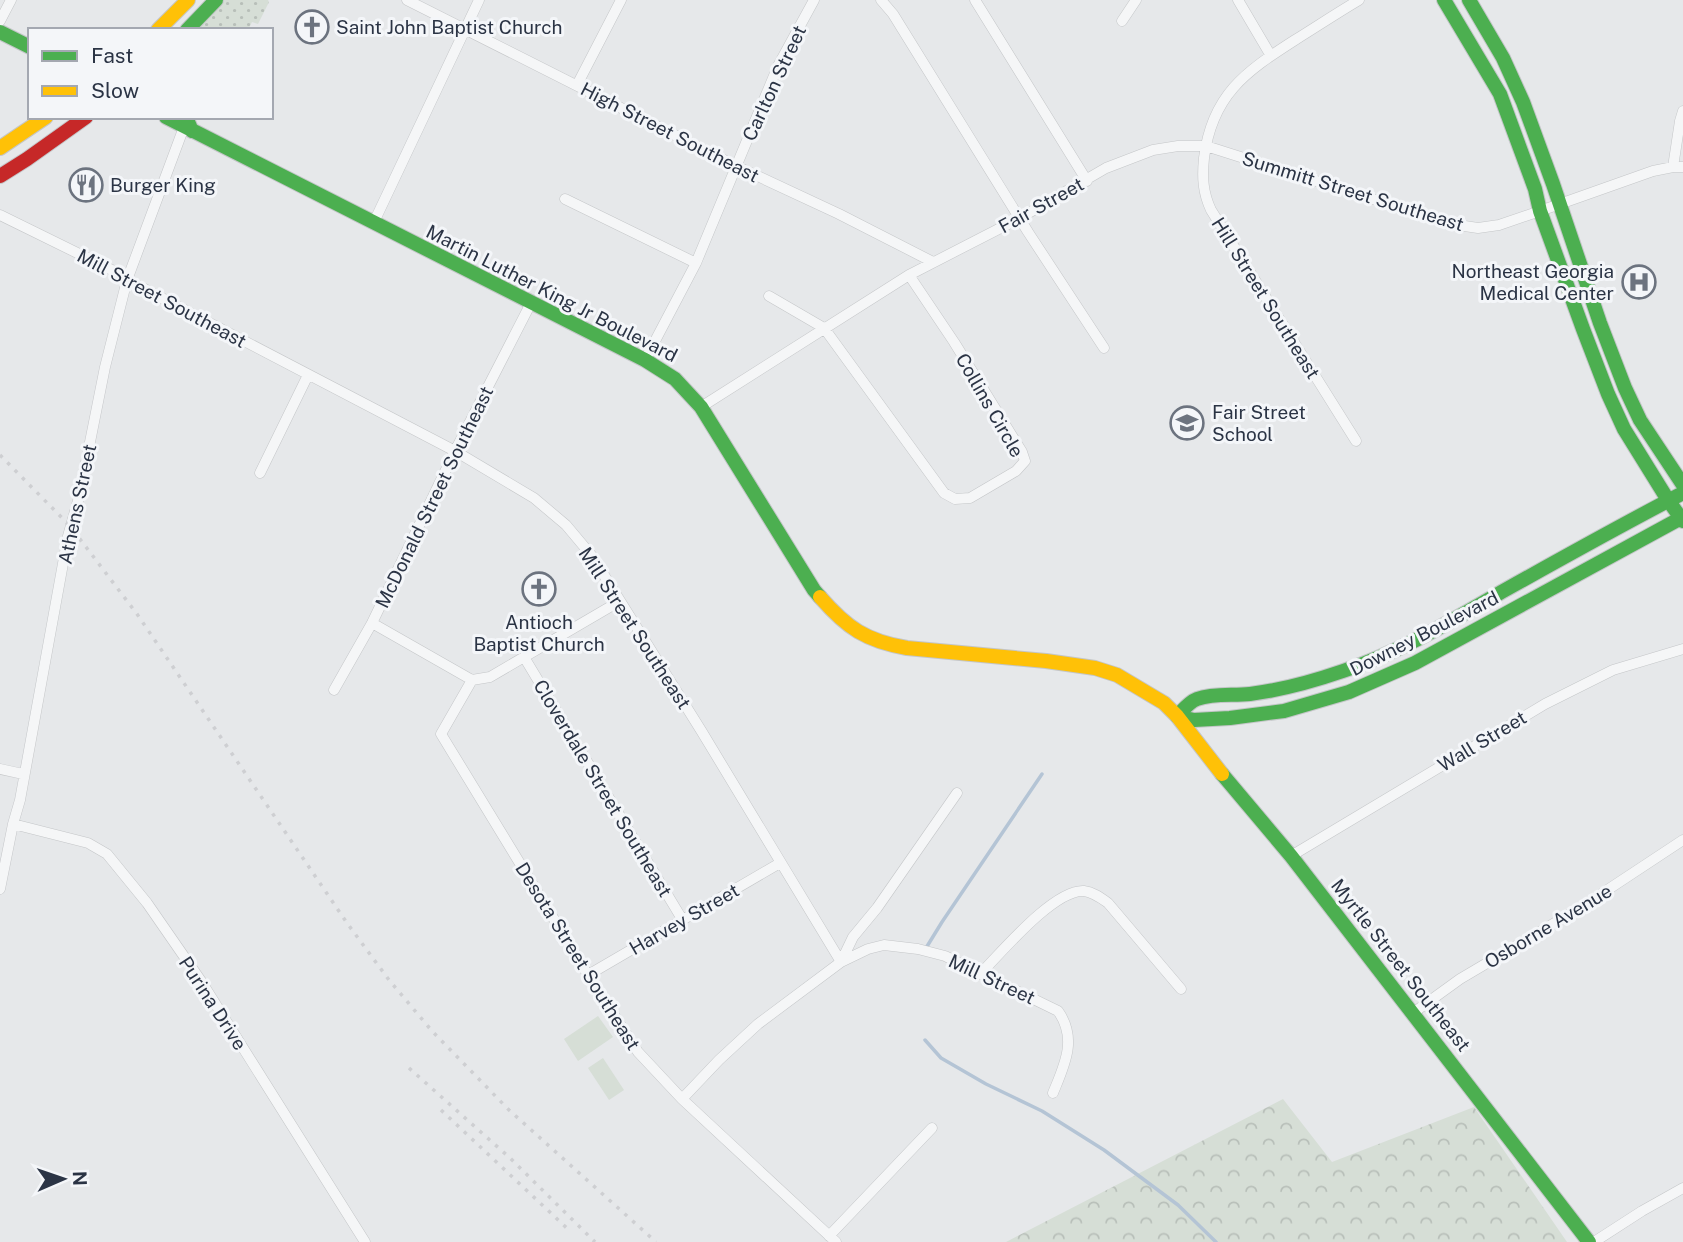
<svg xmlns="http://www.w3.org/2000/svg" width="1683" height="1242" font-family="'Public Sans',sans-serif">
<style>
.forest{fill:url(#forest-crowns)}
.park{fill:url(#park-dots)}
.garden{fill:#d6ded6}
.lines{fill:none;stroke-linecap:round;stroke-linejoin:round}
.stream{stroke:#b4c4d5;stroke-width:3.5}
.street-casing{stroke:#c4c6c8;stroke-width:11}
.fast-casing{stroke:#c4c6c8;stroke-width:16}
.slow-casing{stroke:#c4c6c8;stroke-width:16}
.jam-casing{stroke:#c4c6c8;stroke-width:16}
.street{stroke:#f5f6f7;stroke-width:10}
.fast{stroke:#4caf50;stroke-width:14}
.slow{stroke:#ffc107;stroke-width:14}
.jam{stroke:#c62828;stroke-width:14}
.rail{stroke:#cecfd2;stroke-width:3.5;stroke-dasharray:3.5 7;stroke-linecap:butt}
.labels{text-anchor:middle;stroke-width:6;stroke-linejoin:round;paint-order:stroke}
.poi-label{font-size:19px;fill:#2b3445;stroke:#f4f6f9;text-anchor:start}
.street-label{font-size:19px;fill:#2b3445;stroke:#f4f6f9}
</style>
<defs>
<pattern id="forest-crowns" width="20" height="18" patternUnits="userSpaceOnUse" patternTransform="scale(1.75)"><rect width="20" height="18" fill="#d6ded6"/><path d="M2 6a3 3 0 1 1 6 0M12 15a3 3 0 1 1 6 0" fill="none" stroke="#b8bfb9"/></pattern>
<pattern id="park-dots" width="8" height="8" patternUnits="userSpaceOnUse" patternTransform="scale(1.75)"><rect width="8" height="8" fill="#d6ded6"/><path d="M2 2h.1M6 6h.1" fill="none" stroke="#b8bfb9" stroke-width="1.8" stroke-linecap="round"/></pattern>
</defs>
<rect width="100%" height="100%" fill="#e6e8ea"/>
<!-- forest -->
<path class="forest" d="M1283 1099 1332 1162 1474 1107 1567 1242H1006Z"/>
<!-- park -->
<path class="park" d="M223 0H268L269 2 258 24 252 22 248 30H195Z"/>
<!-- garden -->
<path class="garden" d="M598 1016 613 1037 578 1061 564 1039Z
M603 1058 624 1090 609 1100 588 1068Z"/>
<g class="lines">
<!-- stream -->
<path class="stream" d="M926 948 942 922 1042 774
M925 1040 941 1058 986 1084 1042 1111 1104 1150 1178 1205 1216 1242"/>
<defs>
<path id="street" d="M407 0 736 166 839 214 933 262
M881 0 893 14 1028 232 1104 348
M975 0 1087 181
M1238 0 1271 56
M0 21 11 0
M1122 21 1136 0
M577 85 621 0
M1673 167 1680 121 1683 111
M565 199 696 263
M0 215 116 272 137 285 455 451 534 498 566 525 592 556 702 732 841 962
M374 222 479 0
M769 296 824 328 944 493 955 499 970 498 1016 471 1025 461 1022 452 954 342 909 275
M645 360 696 263 778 66 814 0
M701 407 909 275 1020 218 1106 168 1153 150 1178 146H1206L1417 213 1458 225 1478 228 1499 225 1540 211 1653 171 1673 167H1683
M1356 441 1211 210C1203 193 1202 178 1204 158 1212 95 1245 72 1295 40 1316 27 1337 13 1359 0
M260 473 308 375
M620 601 490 677 472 680 441 734 588 975 638 1052 682 1099 836 1242
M372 623 472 680
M524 657 682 919
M334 690 372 623 455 451 531 303
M0 769 23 774
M13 824 88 843 107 854 147 903 201 981 365 1242
M1291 856 1545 704 1613 670 1683 649
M0 889 13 824 20 800 68 536 79 497 105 367 127 280 184 127
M841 962 853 937 877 908 957 793
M980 974C1001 953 1054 889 1084 891 1093 892 1101 898 1108 903L1181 989
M588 975 780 863
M1413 1013 1460 979 1580 908 1683 840
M682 1099 719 1060 758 1024 841 962 868 949 884 945 918 949 945 956 1058 1011C1078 1039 1064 1066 1053 1093
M829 1236 932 1128
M1594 1242 1642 1211 1683 1188"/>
<path id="fast" d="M1444 0 1500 94 1535 189 1540 211 1583 329 1608 394 1624 429 1668 500 1683 521
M1469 0 1503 58 1523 102 1553 184 1600 323 1625 388 1640 420 1683 485
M187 30 216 0
M0 32 30 47
M166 117 645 360 675 379 701 407 814 590 820 597
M186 117 192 131
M1177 716C1183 710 1189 702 1197 699 1214 693 1233 696 1250 694 1282 690 1314 681 1343 671 1401 652 1453 620 1505 590 1564 557 1623 524 1683 493
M1177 716 1194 720 1230 718 1284 711 1349 692 1415 663 1683 517
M1222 774 1291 856 1589 1242"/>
<path id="slow" d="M158 30 188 0
M0 148 46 117
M820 597C847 628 866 641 907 648L1046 661 1095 668 1117 675 1164 703 1177 716 1222 774"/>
<path id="jam" d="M0 176 27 159 86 117"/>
</defs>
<!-- street casing -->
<use href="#street" class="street-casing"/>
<!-- fast casing -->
<use href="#fast" class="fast-casing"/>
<!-- slow casing -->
<use href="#slow" class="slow-casing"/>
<!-- jam casing -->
<use href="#jam" class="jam-casing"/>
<!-- street -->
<use href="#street" class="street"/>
<!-- fast -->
<use href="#fast" class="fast"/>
<!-- slow -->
<use href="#slow" class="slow"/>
<!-- jam -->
<use href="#jam" class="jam"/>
<!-- rail -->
<path class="rail" d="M0 455 70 526 137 614 347 923 389 980 432 1031 509 1110 656 1242
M409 1068 510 1158 595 1242
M441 1110 571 1232"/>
</g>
<!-- icons -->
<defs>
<symbol id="church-ring" viewBox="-11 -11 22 22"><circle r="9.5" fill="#f4f6f9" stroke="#6c737f" stroke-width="1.5"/><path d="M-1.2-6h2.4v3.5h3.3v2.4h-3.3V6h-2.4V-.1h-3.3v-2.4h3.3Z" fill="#6c737f"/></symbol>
<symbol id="restaurant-ring" viewBox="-11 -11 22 22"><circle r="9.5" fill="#f4f6f9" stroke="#6c737f" stroke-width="1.5"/><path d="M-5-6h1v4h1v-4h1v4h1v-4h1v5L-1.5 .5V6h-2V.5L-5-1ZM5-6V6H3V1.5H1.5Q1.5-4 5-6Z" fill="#6c737f"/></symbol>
<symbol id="hospital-ring" viewBox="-11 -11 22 22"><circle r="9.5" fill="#f4f6f9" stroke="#6c737f" stroke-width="1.5"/><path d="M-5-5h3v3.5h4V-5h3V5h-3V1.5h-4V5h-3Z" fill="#6c737f"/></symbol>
<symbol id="school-ring" viewBox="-11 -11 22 22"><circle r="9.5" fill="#f4f6f9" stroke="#6c737f" stroke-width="1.5"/><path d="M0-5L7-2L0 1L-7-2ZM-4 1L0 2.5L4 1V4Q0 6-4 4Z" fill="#6c737f"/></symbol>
</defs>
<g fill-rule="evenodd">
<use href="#church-ring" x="293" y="8" width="38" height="38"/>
<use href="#restaurant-ring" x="67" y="166" width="38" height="38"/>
<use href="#hospital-ring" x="1620" y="263" width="38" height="38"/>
<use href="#school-ring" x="1168" y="404" width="38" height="38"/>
<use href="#church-ring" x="520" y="570" width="38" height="38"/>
</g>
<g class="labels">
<!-- poi labels -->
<g class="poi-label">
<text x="336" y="34">Saint John Baptist Church</text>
<text x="110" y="192">Burger King</text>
<text x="1614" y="278" text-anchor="end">Northeast Georgia<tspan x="1614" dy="22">Medical Center</tspan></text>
<text x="1212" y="419">Fair Street<tspan x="1212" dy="22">School</tspan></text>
<text x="539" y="629" text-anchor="middle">Antioch<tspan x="539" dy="22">Baptist Church</tspan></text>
</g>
<!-- street labels -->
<g class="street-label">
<text transform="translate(774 83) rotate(-65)" y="7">Carlton Street</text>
<text transform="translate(670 132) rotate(27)" y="7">High Street Southeast</text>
<text transform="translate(1353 191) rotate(17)" y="7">Summitt Street Southeast</text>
<text transform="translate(1041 205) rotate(-29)" y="7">Fair Street</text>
<text transform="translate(552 293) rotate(27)" y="7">Martin Luther King Jr Boulevard</text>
<text transform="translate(162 298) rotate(28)" y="7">Mill Street Southeast</text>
<text transform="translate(1266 298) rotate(58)" y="7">Hill Street Southeast</text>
<text transform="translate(990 405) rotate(60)" y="7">Collins Circle</text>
<text transform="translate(434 497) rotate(-64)" y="7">McDonald Street Southeast</text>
<text transform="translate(77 504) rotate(-78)" y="7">Athens Street</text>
<text transform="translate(635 628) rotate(57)" y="7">Mill Street Southeast</text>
<text transform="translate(1424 633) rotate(-27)" y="7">Downey Boulevard</text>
<text transform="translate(1482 741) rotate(-31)" y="7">Wall Street</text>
<text transform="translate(603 788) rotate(59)" y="7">Cloverdale Street Southeast</text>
<text transform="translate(684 919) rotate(-30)" y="7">Harvey Street</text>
<text transform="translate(1548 926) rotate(-31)" y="7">Osborne Avenue</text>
<text transform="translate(578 956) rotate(58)" y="7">Desota Street Southeast</text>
<text transform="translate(1401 965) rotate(52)" y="7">Myrtle Street Southeast</text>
<text transform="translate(992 979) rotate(25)" y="7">Mill Street</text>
<text transform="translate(213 1003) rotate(57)" y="7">Purina Drive</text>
</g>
</g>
<!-- legend -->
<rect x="28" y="28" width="245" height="91" fill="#f4f6f9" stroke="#a4a8b1" stroke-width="2"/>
<rect x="42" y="51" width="35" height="10" fill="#4caf50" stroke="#a4a8b1" stroke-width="2"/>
<text x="91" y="63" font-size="21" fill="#2b3445">Fast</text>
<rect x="42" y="86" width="35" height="10" fill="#ffc107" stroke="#a4a8b1" stroke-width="2"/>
<text x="91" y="98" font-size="21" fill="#2b3445">Slow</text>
<!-- north arrow -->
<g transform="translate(63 1179) rotate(88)" stroke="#f4f6f9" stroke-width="5" paint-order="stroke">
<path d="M0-5L12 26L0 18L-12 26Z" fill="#2b3445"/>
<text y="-10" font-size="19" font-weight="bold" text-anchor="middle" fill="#2b3445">N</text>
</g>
</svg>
